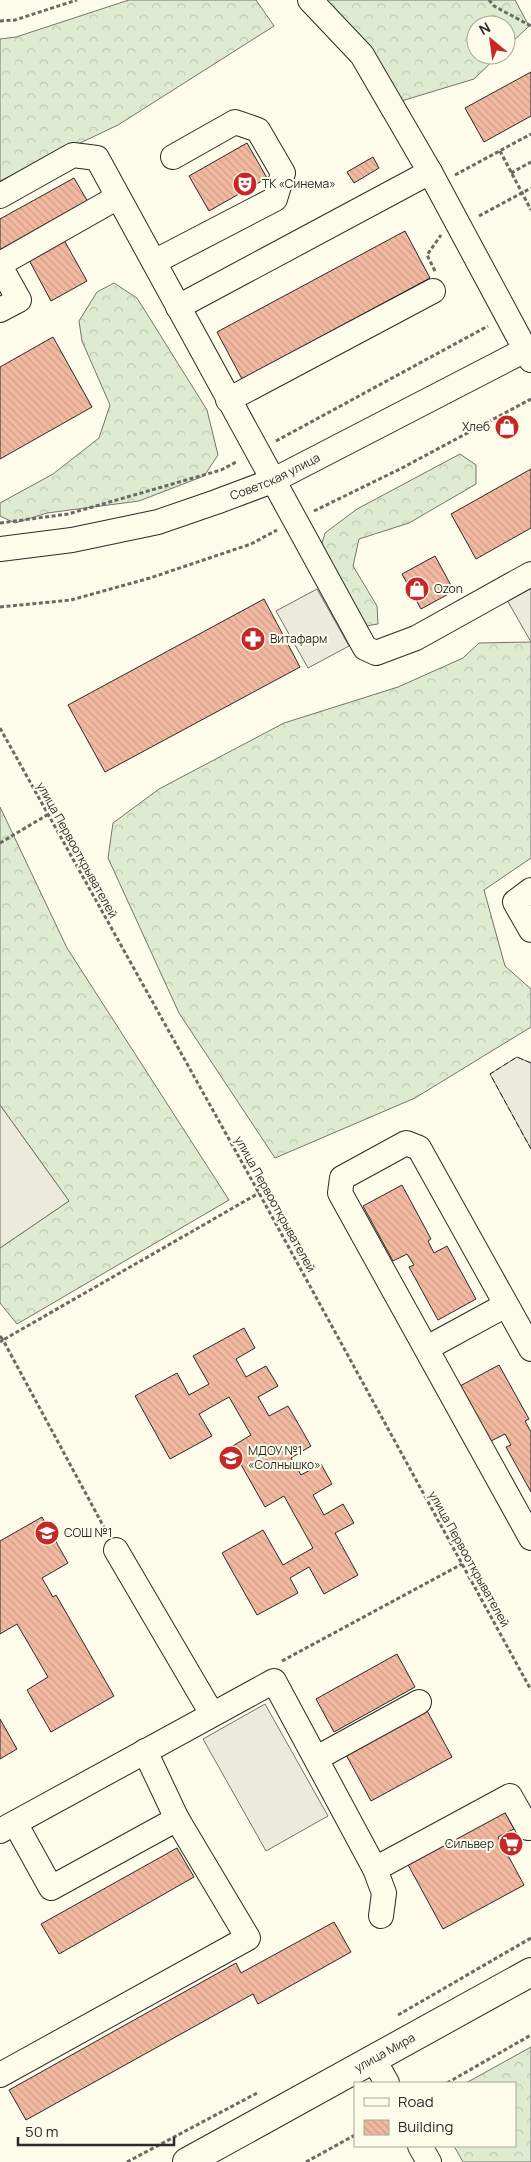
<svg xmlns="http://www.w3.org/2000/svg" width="531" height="2162" font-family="Manrope,sans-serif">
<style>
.forest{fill:url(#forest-crowns);stroke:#74746e}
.parking{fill:#eceadb;stroke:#74746e}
.building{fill:url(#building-back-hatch);stroke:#2b2b2b}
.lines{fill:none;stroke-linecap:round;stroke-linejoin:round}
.minor-casing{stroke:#2b2b2b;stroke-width:26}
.major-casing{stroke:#2b2b2b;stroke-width:30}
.path{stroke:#6a6964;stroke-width:3;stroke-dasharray:4 2.5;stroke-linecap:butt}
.minor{stroke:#fdfbea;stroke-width:24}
.major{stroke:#fdfbea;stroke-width:28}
.fence{stroke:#2b2b2b;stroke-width:1;stroke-dasharray:6 2.5;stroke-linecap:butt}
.labels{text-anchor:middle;stroke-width:4;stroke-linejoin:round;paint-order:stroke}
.poi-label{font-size:12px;fill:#2b2b2b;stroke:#fdfbea;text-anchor:start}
.street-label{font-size:12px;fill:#2b2b2b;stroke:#fdfbea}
</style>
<defs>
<pattern id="forest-crowns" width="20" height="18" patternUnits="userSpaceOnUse" patternTransform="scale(1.25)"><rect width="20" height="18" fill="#deebd1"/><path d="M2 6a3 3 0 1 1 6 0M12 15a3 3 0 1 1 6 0" fill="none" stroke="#bfcab4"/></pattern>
<pattern id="building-back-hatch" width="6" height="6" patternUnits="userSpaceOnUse" patternTransform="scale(1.25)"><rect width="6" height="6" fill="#f2b8a0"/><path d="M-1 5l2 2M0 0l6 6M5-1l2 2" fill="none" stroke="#d09e8a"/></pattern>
</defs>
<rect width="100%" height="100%" fill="#fdfbea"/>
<!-- forest -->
<path class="forest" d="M129 0H256L274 26 118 125 0 181V39L16 37Z
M326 0H515L529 26 506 48V25H476V55H499L474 79 398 102Z
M114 283 137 298 207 410 218 455 204 476 139 501 47 513 15 523 0 516V503L53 474 99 438 110 405 82 341 79 321 97 292Z
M460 454 476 465V484L409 523 359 539 353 566 377 606 378 624 366 626 320 550 325 533 357 509Z
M531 642V858L484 890 505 966 531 989V1027L415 1098 275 1158 179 1013 108 858 113 823 159 789 284 723 398 687 463 658 479 643Z
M0 807 67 948 229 1200 17 1324 0 1303V1248L69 1201 0 1105Z
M531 2047V2162H463L454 2146H515V2083H466Z"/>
<!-- parking -->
<path class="parking" d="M531 587V642L507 600Z
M317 589 349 646 308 668 276 611Z
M517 1057 531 1063V1149L490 1074Z
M0 1105 69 1201 0 1248Z
M265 1704 328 1816 266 1851 203 1739Z"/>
<!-- building -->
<path class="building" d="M531 72V116L484 142 465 108Z
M247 143 267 178 209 211 189 176Z
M373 157 379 168 354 183 347 172Z
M74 178 88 202 0 251V219Z
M405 231 430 278 242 379 217 332Z
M64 240 87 281 51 301 29 260Z
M53 337 92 407 0 459V367Z
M511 420 514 426 504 432 501 425Z
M531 469V528L476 559 451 514Z
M435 556 454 591 421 609 402 574Z
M264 599 300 667 105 772 68 705Z
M402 1185 431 1239 428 1241 434 1253 447 1246 476 1299 438 1320 409 1267 414 1265 407 1254 393 1261 363 1206Z
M244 1328 255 1348 236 1359 246 1377 266 1366 278 1386 258 1397 269 1416 288 1406 311 1446 291 1458 301 1475 321 1464 332 1484 313 1495 324 1515 343 1504 354 1523 335 1533 358 1575 324 1594 309 1567 290 1578 298 1593 257 1615 222 1553 263 1530 283 1565 313 1548 284 1496 265 1507 231 1447 251 1435 229 1397 199 1414 212 1436 170 1459 135 1396 177 1373 189 1395 209 1384 193 1356Z
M499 1365 529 1419 525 1421 531 1432V1492L506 1447 511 1445 505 1434 491 1441 460 1386Z
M42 1517 68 1563 42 1578 53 1597 56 1595 114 1696 51 1732 27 1690 48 1677 17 1624 0 1634V1541Z
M397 1654 415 1687 334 1732 316 1699Z
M424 1705 452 1757 371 1801 343 1749Z
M0 1719 17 1749 0 1759Z
M503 1808 514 1829 498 1837 524 1885 443 1929 406 1861Z
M177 1848 194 1877 59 1954 41 1924Z
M334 1922 351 1952 258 2004 253 1994 26 2120 9 2090 236 1963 241 1973Z"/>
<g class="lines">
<defs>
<g id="minor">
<path d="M310 0 362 55 430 172 531 360"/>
<path d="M0 196 73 155 97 158 365 648 376 653 416 638 531 574"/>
<path d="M154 262 275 199 283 173 258 130 235 122 173 157"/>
<path d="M0 264 118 197"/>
<path d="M0 266 19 300 0 310"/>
<path d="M178 307 430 172"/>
<path d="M228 400 433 291"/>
<path id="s1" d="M0 549 72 540 158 522 216 502 272 481 531 347"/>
<path d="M531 890 515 902 531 930"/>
<path d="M427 1348 506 1305"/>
<path d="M531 1349 419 1148 406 1143 342 1178 340 1193 531 1538"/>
<path d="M116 1550 212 1714"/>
<path d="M317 1758 419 1702"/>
<path d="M15 1823 51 1888 177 1819"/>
<path d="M0 1831 274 1681 375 1869 384 1893 381 1916"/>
<path d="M375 1869 510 1796 528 1828"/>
<path d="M374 2060 387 2083"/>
<path d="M0 2075 248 1938 177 1819 145 1751"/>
<path d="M420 2146 429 2162"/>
</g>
<g id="major">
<path id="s2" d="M187 2162 531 1972"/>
</g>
</defs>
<!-- minor casing -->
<use href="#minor" class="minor-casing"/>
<!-- major casing -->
<use href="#major" class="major-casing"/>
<!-- path -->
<path class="path" d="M489 0 494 6 531 26
M0 21 15 20 77 0
M500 151 531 210
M511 173 531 162
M455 175 531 134
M479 216 531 188
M435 271 427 255 441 235
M276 441 488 326
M314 511 402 468 531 399
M0 523 68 514 221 470 238 461
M0 607 71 600 150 578 251 544 277 530
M0 728 259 1193 531 1690
M0 843 47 815
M0 1336 3 1340 259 1193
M0 1342 3 1340 106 1531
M282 1661 462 1564
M398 2015 531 1938
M447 2083 531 2035
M127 2162 259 2092
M306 2162 355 2135"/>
<!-- minor -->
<use href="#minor" class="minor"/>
<!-- major -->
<use href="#major" class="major"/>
<!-- fence -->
<path class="fence" d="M531 1063 517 1057 490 1074 531 1149"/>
</g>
<!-- icons -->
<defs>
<symbol id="theatre-disc" viewBox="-11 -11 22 22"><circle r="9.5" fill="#c62828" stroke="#fdfbea"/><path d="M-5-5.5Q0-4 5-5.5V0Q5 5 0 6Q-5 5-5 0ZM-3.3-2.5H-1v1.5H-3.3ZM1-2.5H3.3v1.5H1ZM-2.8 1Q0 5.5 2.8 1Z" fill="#fff"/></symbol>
<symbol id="shop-disc" viewBox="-11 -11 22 22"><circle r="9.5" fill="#c62828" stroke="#fdfbea"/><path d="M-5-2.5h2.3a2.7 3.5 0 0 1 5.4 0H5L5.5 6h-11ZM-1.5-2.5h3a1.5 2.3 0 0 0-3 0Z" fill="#fff"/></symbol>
<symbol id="pharmacy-disc" viewBox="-11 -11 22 22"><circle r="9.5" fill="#c62828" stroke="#fdfbea"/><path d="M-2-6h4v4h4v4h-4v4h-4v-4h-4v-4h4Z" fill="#fff"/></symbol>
<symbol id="school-disc" viewBox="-11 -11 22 22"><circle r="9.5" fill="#c62828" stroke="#fdfbea"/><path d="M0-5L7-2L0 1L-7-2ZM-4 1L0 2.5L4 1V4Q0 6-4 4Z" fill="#fff"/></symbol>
<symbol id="supermarket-disc" viewBox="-11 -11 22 22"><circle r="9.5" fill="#c62828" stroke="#fdfbea"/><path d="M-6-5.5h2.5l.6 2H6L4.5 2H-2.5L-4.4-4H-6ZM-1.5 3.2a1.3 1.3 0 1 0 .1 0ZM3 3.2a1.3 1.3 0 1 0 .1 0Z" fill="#fff"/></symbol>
</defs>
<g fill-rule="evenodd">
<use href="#theatre-disc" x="231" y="170" width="28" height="28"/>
<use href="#shop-disc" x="493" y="413" width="28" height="28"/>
<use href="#shop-disc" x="403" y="575" width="28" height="28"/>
<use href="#pharmacy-disc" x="239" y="625" width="28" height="28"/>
<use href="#school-disc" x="217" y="1444" width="28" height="28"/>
<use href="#school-disc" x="33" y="1519" width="28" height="28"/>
<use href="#supermarket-disc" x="497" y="1830" width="28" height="28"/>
</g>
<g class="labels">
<!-- poi labels -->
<g class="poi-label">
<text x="262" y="188">ТК «Синема»</text>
<text x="490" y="431" text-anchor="end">Хлеб</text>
<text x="434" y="593">Ozon</text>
<text x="270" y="643">Витафарм</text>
<text x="248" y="1455">МДОУ №1<tspan x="248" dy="14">«Солнышко»</tspan></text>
<text x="64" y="1537">СОШ №1</text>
<text x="494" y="1848" text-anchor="end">Сильвер</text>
</g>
<!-- street labels -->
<g class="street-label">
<text dy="4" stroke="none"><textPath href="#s1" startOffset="286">Советская улица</textPath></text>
<text transform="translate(77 850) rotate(61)" y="4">улица Первооткрывателей</text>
<text transform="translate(275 1204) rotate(61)" y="4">улица Первооткрывателей</text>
<text transform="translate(469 1559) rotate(61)" y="4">улица Первооткрывателей</text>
<text dy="4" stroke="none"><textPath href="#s2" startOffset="226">улица Мира</textPath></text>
</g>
</g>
<!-- legend -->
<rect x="354" y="2082" width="162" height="65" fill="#fdfbea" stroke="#a9a89e"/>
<rect x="364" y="2098" width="25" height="8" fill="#fdfbea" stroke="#a9a89e"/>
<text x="398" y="2107" font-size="15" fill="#2b2b2b">Road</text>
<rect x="364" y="2120" width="25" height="15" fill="url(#building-back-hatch)" stroke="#a9a89e"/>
<text x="398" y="2132" font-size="15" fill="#2b2b2b">Building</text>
<!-- north arrow -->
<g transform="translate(491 40) rotate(331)"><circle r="24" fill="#fdfbea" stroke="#a9a89e"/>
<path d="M0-4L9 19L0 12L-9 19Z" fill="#c62828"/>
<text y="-8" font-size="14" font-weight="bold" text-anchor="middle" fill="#2b2b2b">N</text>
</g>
<!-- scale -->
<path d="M18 2137v8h156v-8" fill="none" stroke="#2b2b2b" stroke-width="2.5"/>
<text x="25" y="2137" font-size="15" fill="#2b2b2b" stroke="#fdfbea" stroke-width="4" paint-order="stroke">50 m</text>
</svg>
